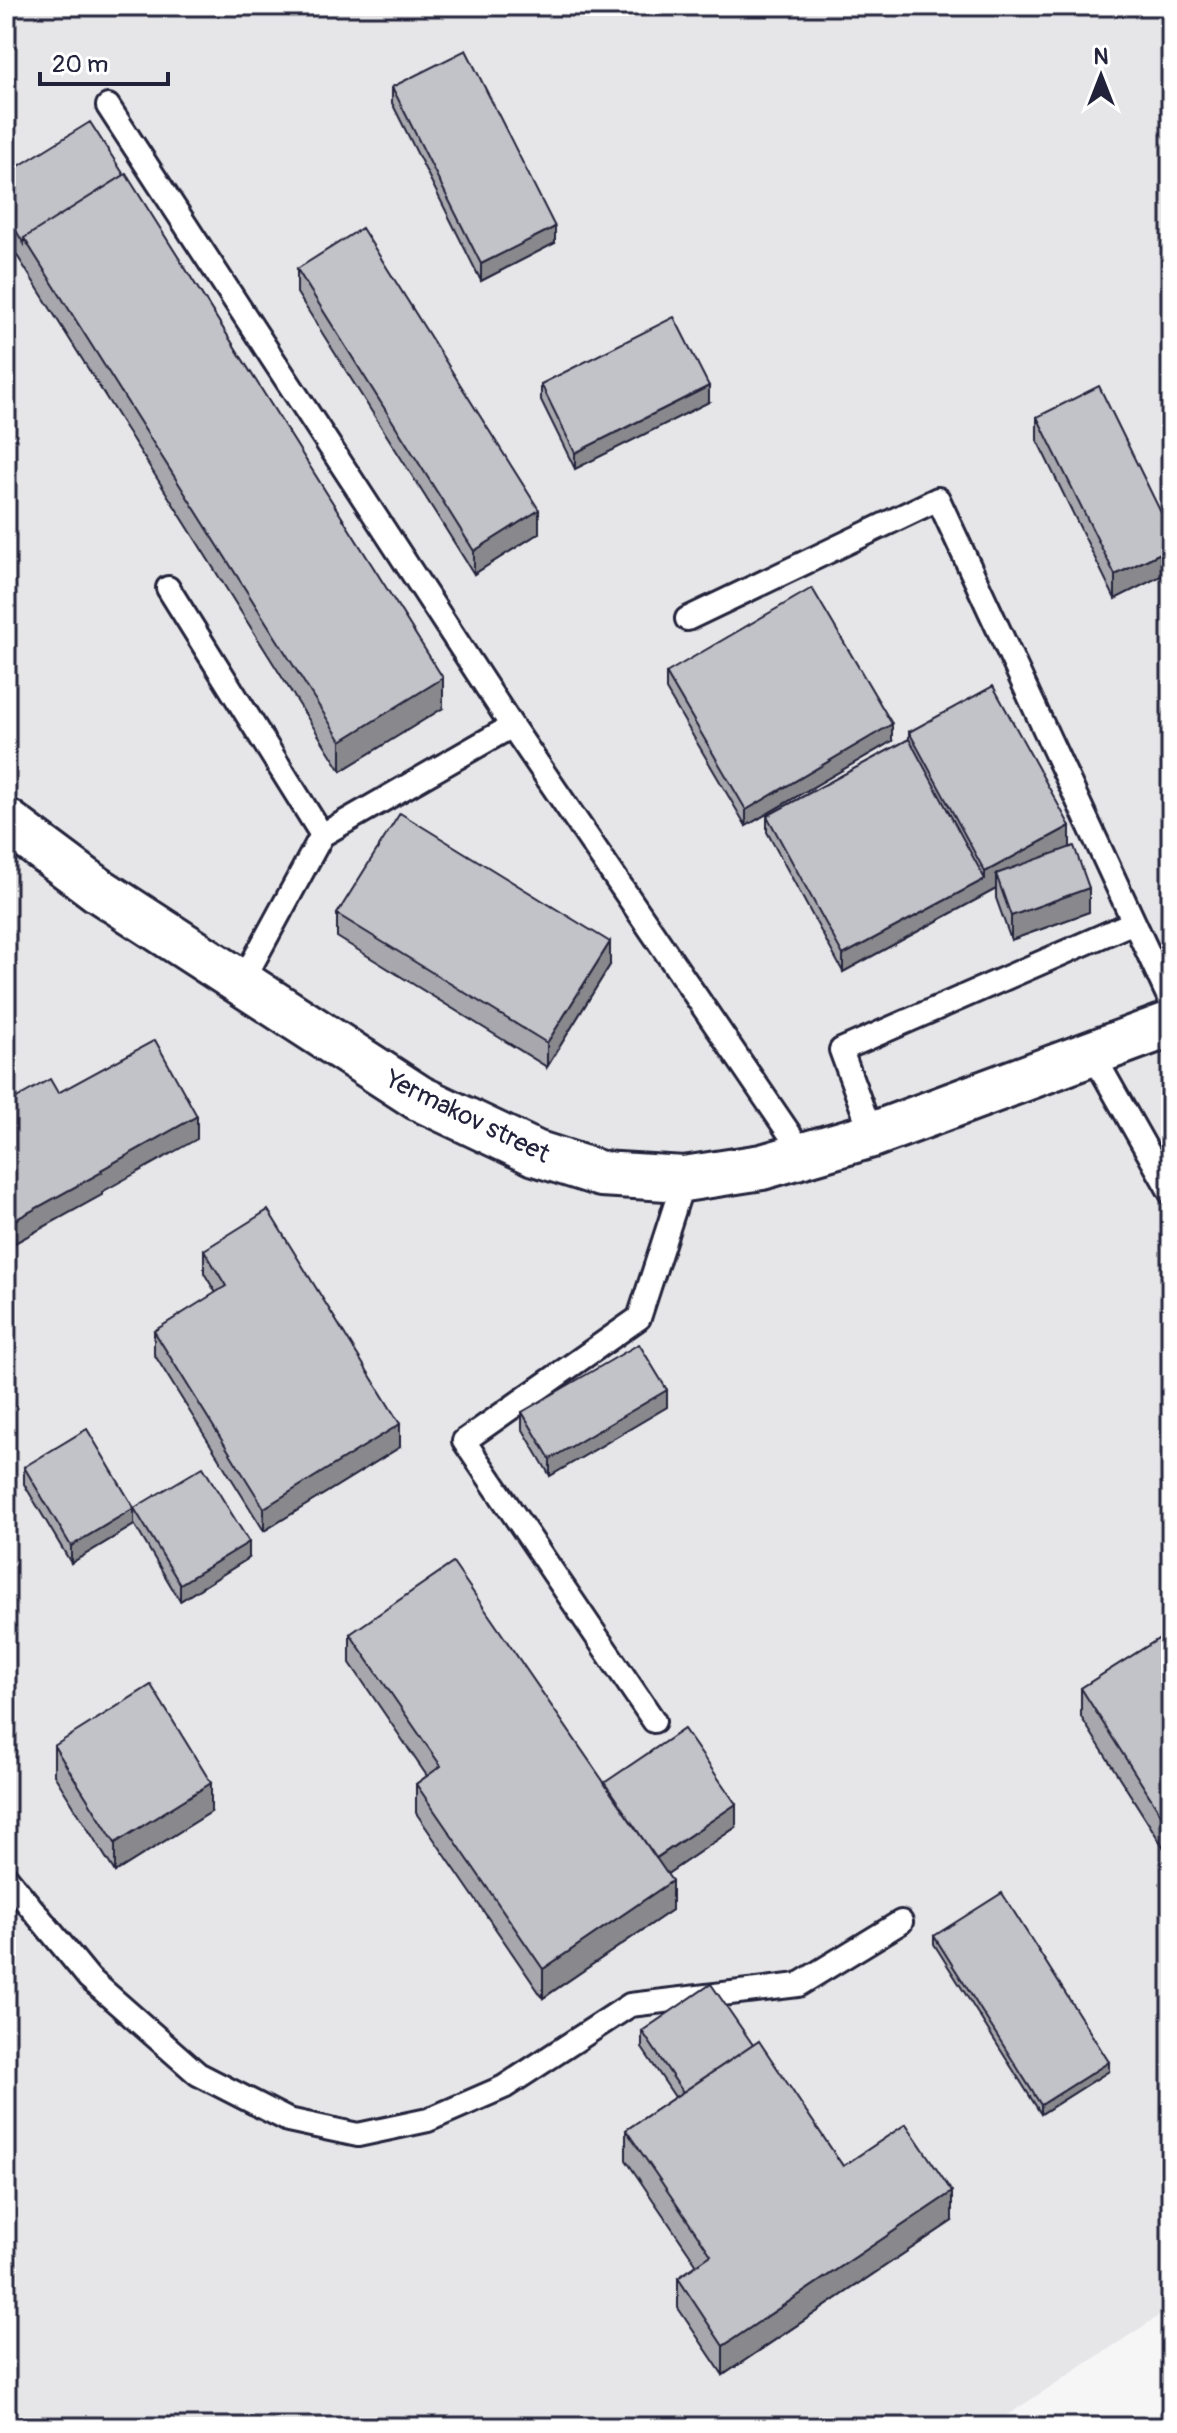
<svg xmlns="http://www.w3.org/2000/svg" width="1177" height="2433" font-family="Pangolin,sans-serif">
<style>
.built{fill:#e6e6e9}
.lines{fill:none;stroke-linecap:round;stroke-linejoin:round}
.service-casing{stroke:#22223b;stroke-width:28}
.tertiary-casing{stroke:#22223b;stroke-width:50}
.service{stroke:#fff;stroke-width:22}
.tertiary{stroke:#fff;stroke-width:44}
.wall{fill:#a7a7ad;stroke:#22223b;stroke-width:2}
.shaded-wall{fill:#88888d;stroke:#22223b;stroke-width:2}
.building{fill:#c2c2c9;stroke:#22223b;stroke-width:2}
.labels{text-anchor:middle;stroke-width:7;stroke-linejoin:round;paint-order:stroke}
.street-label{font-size:26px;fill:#22223b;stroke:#fff}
</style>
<rect width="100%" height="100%" fill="#f6f6f7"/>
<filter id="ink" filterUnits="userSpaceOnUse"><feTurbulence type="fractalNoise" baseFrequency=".0125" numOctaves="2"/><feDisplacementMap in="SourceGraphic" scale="16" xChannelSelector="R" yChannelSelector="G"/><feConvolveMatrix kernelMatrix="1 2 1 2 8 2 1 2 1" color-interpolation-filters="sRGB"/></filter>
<g filter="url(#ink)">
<!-- built -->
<path class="built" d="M6 6H1171V2308L989 2427H6Z"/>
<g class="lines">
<defs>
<path id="service" d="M108 106 512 726 804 1155
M168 588 322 835
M687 619 938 499 1171 1002
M241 984 322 835 512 726
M1092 1053 1171 1193
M872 1135 841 1050 1134 922
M654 1721 464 1441 639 1318 684 1179
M6 1877 89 1978 198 2074 288 2120 358 2135 428 2120 504 2087 630 2005 798 1985 901 1922"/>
<path id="tertiary" d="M6 821 97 889 419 1098 535 1153 601 1174 684 1179 762 1167 872 1135 1171 1024"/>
</defs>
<!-- service casing -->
<use href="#service" class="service-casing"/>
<!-- tertiary casing -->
<use href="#tertiary" class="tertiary-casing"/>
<!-- service -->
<use href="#service" class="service"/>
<!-- tertiary -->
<use href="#tertiary" class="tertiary"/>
</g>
<!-- wall -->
<path class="wall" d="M392 87 555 243 481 281 392 103Z
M6 174 443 708 341 771 6 238Z
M297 269 539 533 474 574 297 293Z
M541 384 709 402 575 469 541 400Z
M1037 417 1171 533V571L1115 599 1037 440Z
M666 673 892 741 746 826 666 690Z
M909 732 1070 848 1089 912 1011 940 996 898V889L843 972 767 832V816L909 739Z
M337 914 610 965 547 1067 337 937Z
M204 1250 400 1447 264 1531 154 1354V1331L216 1293 204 1273Z
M667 1407 550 1476 522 1428V1412Z
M24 1467 134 1525 71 1563 24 1484Z
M134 1508 249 1558 180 1601 134 1524Z
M1171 1631V1859L1081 1717V1688Z
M350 1634 604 1783 736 1827 667 1874 672 1910 543 1998 416 1813V1784L427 1776 350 1663Z
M54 1746 211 1812 115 1872 54 1775Z
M934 1936 1109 2071 1041 2114 934 1944Z
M642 2031 753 2045 843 2166 952 2221 723 2375 678 2308V2278L697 2265 626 2160V2130L675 2097 642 2048Z"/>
<!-- shaded-wall -->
<path class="shaded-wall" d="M555 227V243L481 281V264Z
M709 386V402L575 469V453Z
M539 510V533L474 574V551Z
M1171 548V571L1115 599V575Z
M443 678V708L341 771V741Z
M892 724V741L746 826V810Z
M1070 826V849L996 874V889L843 972V955L985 879V872Z
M1089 888V912L1011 940V916Z
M610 942V965L547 1067V1043Z
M197 1116V1139L102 1192V1195L6 1248V1225L101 1170Z
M667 1390V1407L550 1476V1459Z
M400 1424V1447L264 1531V1508Z
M134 1508V1525L71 1563V1546Z
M249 1542V1558L180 1601V1584Z
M10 1551V1559L6 1561V1553Z
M211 1783V1812L115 1872V1843Z
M736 1804V1827L654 1883V1860Z
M672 1881V1910L543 1998V1969Z
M1109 2062V2071L1041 2114V2105Z
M952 2192V2221L723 2375V2346Z"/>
<!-- building -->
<path class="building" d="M466 50 555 227 481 264 392 87Z
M90 122 124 175 24 238V244L6 214V174Z
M126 174 443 678 341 741 24 238Z
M362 228 539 510 474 551 297 269Z
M674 317 709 386 575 453 541 384Z
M1099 386 1171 533V548L1115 575 1037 417Z
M812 588 892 724 746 810 666 673Z
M993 686 1070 826 985 872 909 732Z
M909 739 985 879 843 955 767 816Z
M400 813 610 942 547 1043 337 914Z
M1074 846 1089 888 1011 916 996 874Z
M155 1040 197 1116 101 1170 102 1172 6 1225V1104L50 1079 58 1093Z
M268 1210 400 1424 264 1508 154 1331 226 1286 204 1250Z
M639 1344 667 1390 550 1459 522 1412Z
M87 1429 134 1508 71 1546 24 1467Z
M203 1467 249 1542 180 1584 134 1508Z
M453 1563 672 1881 543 1969 416 1784 441 1766 350 1634Z
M1171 1631V1830L1081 1688Z
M151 1685 211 1783 115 1843 54 1746Z
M684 1729 736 1804 656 1858 604 1783Z
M1002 1893 1109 2062 1041 2105 934 1936Z
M711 1984 753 2045 683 2092 642 2031Z
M759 2041 843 2166 906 2124 952 2192 723 2346 678 2278 711 2255 626 2130Z"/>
</g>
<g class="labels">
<!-- street labels -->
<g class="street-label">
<text transform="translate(468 1116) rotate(26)" y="9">Yermakov street</text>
</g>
</g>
<!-- margin -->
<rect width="1177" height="2433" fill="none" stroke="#fff" stroke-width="32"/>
<rect x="16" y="16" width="1145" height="2401" fill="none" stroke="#22223b" stroke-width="3" filter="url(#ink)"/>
<!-- north arrow -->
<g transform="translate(1101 76)" stroke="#ffffff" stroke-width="6" paint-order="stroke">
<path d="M0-6L14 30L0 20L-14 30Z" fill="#22223b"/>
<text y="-12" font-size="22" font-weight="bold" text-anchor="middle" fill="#22223b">N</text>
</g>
<!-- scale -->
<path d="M40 72v12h128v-12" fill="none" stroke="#22223b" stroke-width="4"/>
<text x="52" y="72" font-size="24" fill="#22223b" stroke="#ffffff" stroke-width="6" paint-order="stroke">20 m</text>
</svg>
